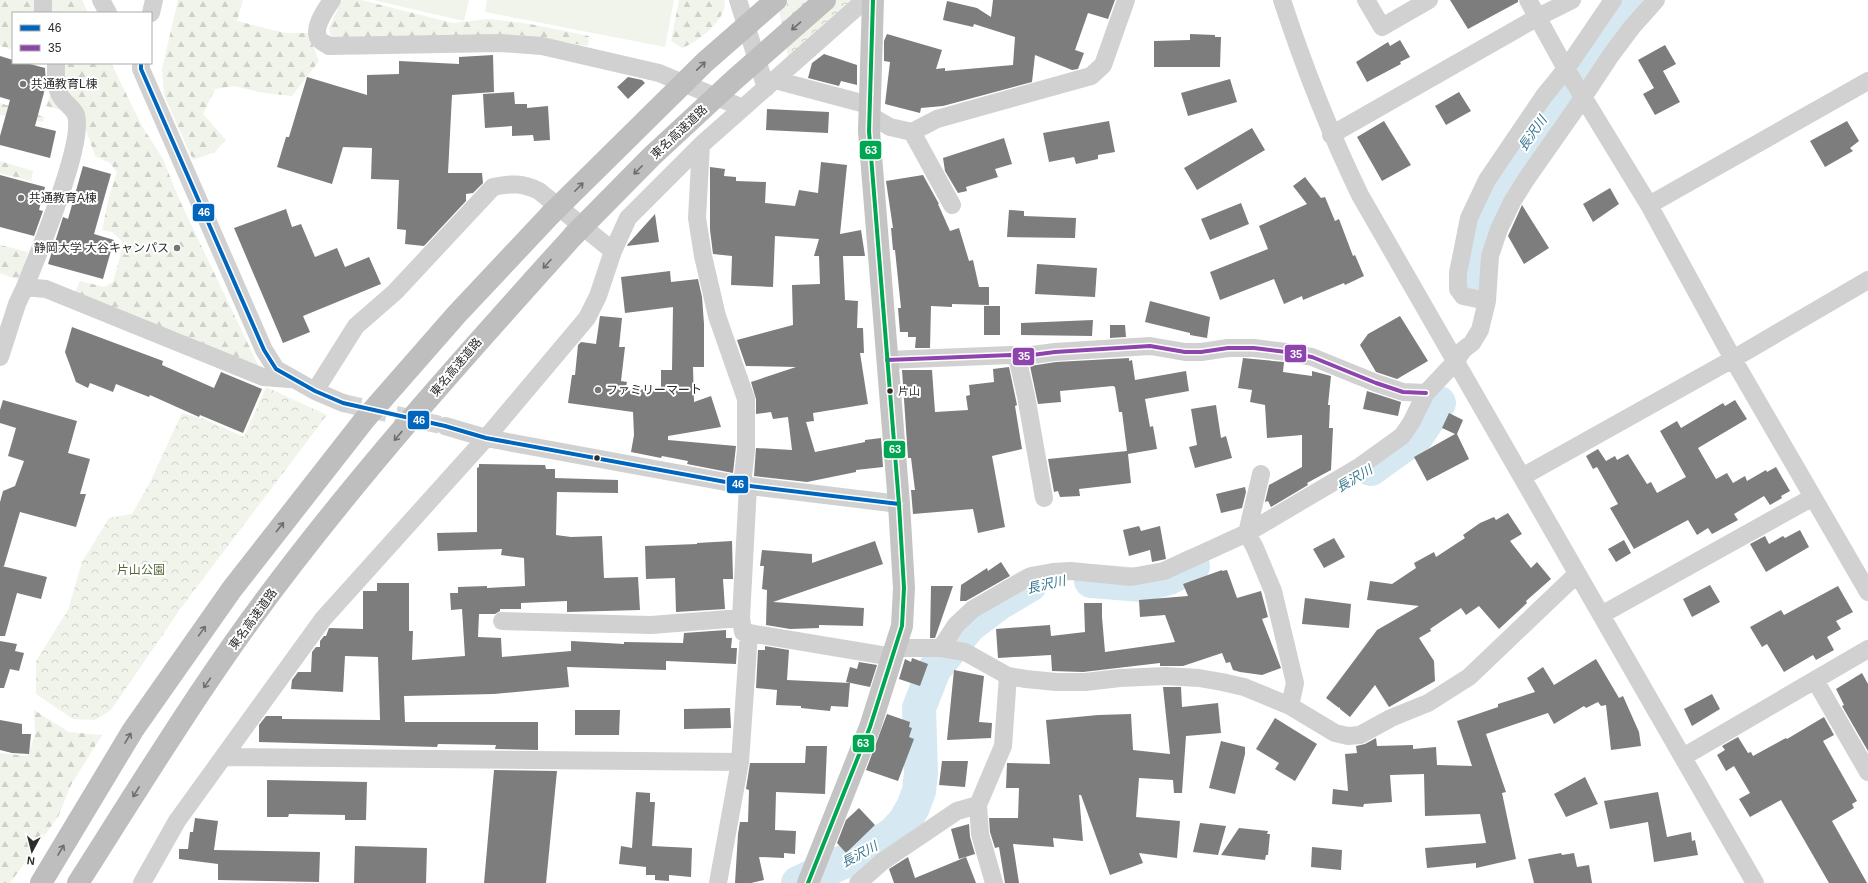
<svg xmlns="http://www.w3.org/2000/svg" width="1868" height="883" font-family="Arial,'Noto Sans JP',sans-serif">
<style>
.forest{fill:url(#forest-firs)}
.park{fill:url(#park-crowns)}
.garden{fill:#f0f4ea}
.lines{fill:none;stroke-linecap:round;stroke-linejoin:round}
.river{stroke:#d6e9f2;stroke-width:34}
.building{fill:#7d7d7d}
.minor-tunnel{stroke:#d5d5d5;stroke-width:18;stroke-dasharray:18 9;stroke-linecap:butt}
.minor{stroke:#d1d1d1;stroke-width:18}
.major{stroke:#c4c4c4;stroke-width:22}
.highway{stroke:#bebebe;stroke-width:22}
.highway-bridge{stroke:#bebebe;stroke-width:22}
.bus-1-casing{stroke:#fff;stroke-width:7}
.bus-2-casing{stroke:#fff;stroke-width:7}
.bus-3-casing{stroke:#fff;stroke-width:7}
.bus-1{stroke:#0065bd;stroke-width:4}
.bus-2{stroke:#8e44ad;stroke-width:4}
.bus-3{stroke:#00a651;stroke-width:4}
.oneway{stroke:#6e6e6e}
.poi-dot{fill:#767676;stroke:#fff;stroke-width:1.5}
.bus-dot{fill:#2c2c2c;stroke:#fff;stroke-width:1.5}
.labels{text-anchor:middle;stroke-width:4;stroke-linejoin:round;paint-order:stroke}
.bus-label{font-size:11px;fill:#2c2c2c;stroke:#fff;text-anchor:start}
.poi-label{font-size:12px;fill:#2c2c2c;stroke:#fff;text-anchor:start}
.street-label{font-size:12px;fill:#2c2c2c;stroke:#fff}
.park-label{font-size:12px;fill:#546938;stroke:#fff}
.water-label{font-size:13px;font-style:italic;fill:#387790;stroke:#fff}
.line-badge{stroke:#fff;stroke-width:1.5}
.badge-label{font-size:11px;text-anchor:middle;font-weight:bold;fill:#fff}
</style>
<defs>
<pattern id="forest-firs" width="22" height="20" patternUnits="userSpaceOnUse"><rect width="22" height="20" fill="#f0f4ea"/><path d="M5 1l3.5 6h-7zM16 11l3.5 6h-7z" fill="#ced1c9"/></pattern>
<pattern id="park-crowns" width="20" height="18" patternUnits="userSpaceOnUse"><rect width="20" height="18" fill="#f0f4ea"/><path d="M2 6a3 3 0 1 1 6 0M12 15a3 3 0 1 1 6 0" fill="none" stroke="#ced1c9"/></pattern>
</defs>
<rect width="100%" height="100%" fill="#fff"/>
<!-- forest -->
<path class="forest" d="M0 0H82L88 13H13V50L0 46Z
M178 0H243L237 21 285 33H308L319 61 292 96 264 93 234 86 215 89 203 114 226 140 215 152 193 160 164 95 162 69Z
M342 0H361L453 23 489 19 530 24 589 36 588 46 519 35 334 49 329 28Z
M679 0H724C730 17 697 43 682 48L671 41Z
M51 63H111L142 126 163 159 179 199 259 367 74 294 80 281 104 287 113 282 120 257 122 241 112 232 102 230 109 197 117 172 110 163 95 156 81 115 46 106 60 68Z
M0 103 44 117 43 122 0 115Z
M0 161 33 171 31 181 0 173Z
M0 245 28 252 21 281 0 273Z
M34 710 69 732 102 735 71 785 58 817 10 883H0V753L27 756 35 735Z"/>
<!-- park -->
<path class="park" d="M777 0H866L791 72Z
M266 387 327 415 181 608 111 710 95 720 73 719 36 694V661L68 610 82 562 109 518 132 514 151 480 182 413 204 419 244 437Z"/>
<!-- garden -->
<path class="garden" d="M373 0H469L464 21Z
M487 0H674L665 47 485 12Z"/>
<g class="lines">
<!-- river -->
<path class="river" d="M1468 283 1474 248 1489 205 1509 165 1584 62 1611 21 1631 0
M1371 469 1417 436 1439 403
M1091 581 1142 585 1169 578 1193 566
M798 883 865 852 893 834 905 821 913 807 919 791 921 773 919 708 934 670 969 626 998 604 1030 585"/>
</g>
<!-- building -->
<path class="building" d="M993 0H1115L1108 19 1088 13 1075 50 1084 53 1078 69 1072 70 1035 55 1032 82 943 106 921 108 920 113 885 104 890 62 884 61V41L887 34 942 50 936 69 945 68V71L1013 65 1015 37 974 24 973 27 943 20 947 1 977 8 991 17Z
M1450 0H1518V2L1468 29Z
M1190 34 1215 35V37H1221L1220 67H1154V41L1190 40Z
M1400 40 1410 57 1400 62 1401 64 1367 82 1356 62 1388 42 1390 46Z
M1665 45 1676 64 1663 71 1680 102 1655 115 1643 94 1654 88 1638 60Z
M824 54 857 65V85L841 81 839 86 808 78 812 63Z
M493 55 494 92 452 95 448 173H482L483 183 473 193 466 194V201L424 246 405 244 406 230 397 229 399 180 371 179 372 148 343 147 332 184 277 167 286 137H289L307 77 367 95V75L399 74V61L459 64V57Z
M0 56 13 60V63H26L45 68 46 85 35 126 56 131 50 158 0 145V136L10 100 0 97Z
M628 77 642 80 645 83 628 99 617 87Z
M1230 79 1237 102 1188 116 1181 93Z
M514 92 515 104H527V108L548 106 550 140 534 141 533 135 512 136V126L485 128 483 94Z
M1459 92 1471 111 1446 125 1435 106Z
M767 109 829 112 828 133 766 130Z
M1109 121 1115 152 1098 155V159L1076 164 1074 157 1049 162 1043 133Z
M1384 121 1411 165 1382 181 1357 137Z
M1847 121 1859 141 1850 148 1853 151 1825 167 1810 141Z
M1252 128 1265 150 1197 190 1184 168Z
M1004 138 1012 164 995 169 998 177 966 187 967 191 958 193 945 171 943 158Z
M821 162 847 165 840 234 861 230 865 256H843L845 300 858 301 857 328H863L864 353H860L868 404 813 413 814 421 806 422 815 452 865 442V440L881 438 883 467 856 470V472L807 482 754 476 756 448 792 450 788 417 773 419 771 412 756 414V399L751 382 796 367 746 366 737 340 793 325 792 285 820 284 819 256H814L819 239 775 236 773 287 731 285 732 256 713 254 710 230V167L725 169 724 176 736 177V181L766 182 765 203 795 206 799 190 818 193Z
M83 166 111 174 94 234 114 240 103 279 48 264 63 217 68 219Z
M0 175 45 187 39 210 43 211 34 236 0 227Z
M923 175 939 204H938L950 231 959 228 969 261 973 260 979 287H989V305L952 304V307L931 306 930 348H915L916 337H908V332H900L898 308H901L895 250H893L891 228H893L886 181Z
M1305 177 1321 198 1325 197 1335 221 1339 219 1353 256 1355 255 1364 276 1345 285 1344 283 1303 300 1302 296 1284 304 1274 279 1220 300 1210 272 1268 249 1259 226 1307 204 1293 186Z
M1610 188 1619 204 1593 222 1583 204Z
M1241 203 1249 224 1210 240 1201 219Z
M1522 205 1549 248 1524 264 1508 236Z
M286 209 292 227 301 224 315 257 337 248 345 267 369 257 381 284 303 316 310 332 283 343 234 228Z
M1009 210 1024 211V216L1076 218 1075 238 1007 237Z
M655 214 659 242 627 246 628 244Z
M1037 264 1097 268 1095 297 1035 294Z
M670 271 671 282 698 279 702 297 704 324V367H693L694 402 711 396 721 427 668 436V440L736 446 733 473 687 464 688 461 662 456 661 458 631 452 634 435 633 412 568 403 572 375H575L578 345 581 342 596 344 600 316 622 318 619 347H625L621 381 627 382 625 391 661 388V370H672L673 307 625 313 621 277Z
M1150 301 1210 317 1207 338 1190 335V333L1145 322Z
M984 306H1000V335H984Z
M1400 316 1428 361 1397 379 1376 372 1360 345 1368 334Z
M1093 320 1092 336 1021 335V323Z
M1110 325H1125L1126 337 1110 338Z
M72 327 163 361 162 365 214 388 221 372 262 389 243 433 200 415 199 417 150 395 149 397 116 384 113 392 90 383 88 388 76 382 65 352Z
M1129 358V361L1132 360 1135 380 1186 371 1189 391 1145 399 1150 427 1153 426 1157 449 1128 454 1131 483 1079 489 1080 496 1060 497 1058 491 1054 492 1048 459 1127 451 1122 412H1119L1115 387 1113 386 1060 391 1061 402 1038 404 1030 366 1056 362Z
M1243 358 1284 362 1283 372 1312 376V371L1331 376 1328 405H1330L1329 428H1333L1331 470 1307 483 1308 485 1271 507 1268 501 1265 502 1269 485 1302 467V435L1267 438 1265 405 1250 402 1252 390 1238 388Z
M1009 367 1017 405 1015 406 1022 449 992 456 1005 527 978 533 973 509 913 514 911 490H915L911 458H908L902 370H932L935 412 968 410 966 396 970 395 969 385 994 382 993 369Z
M1367 391 1401 402 1398 416 1363 409Z
M3 400 77 421 68 453 90 459 80 494H86L76 527 20 512 4 566H2L47 577 41 599 17 593 5 636H0V502L3 491 15 486 24 461 8 456 16 428 0 423V410Z
M1735 400 1747 419 1698 448 1716 479 1727 473 1733 483 1745 476 1747 481 1766 470 1767 472 1776 467 1790 491 1781 496 1782 498 1770 505 1764 496 1734 514 1738 520 1712 534 1708 528 1697 535 1688 520 1634 549 1610 508 1618 504 1597 467 1593 469 1586 456 1598 449 1606 461 1615 456 1617 460 1628 454 1647 484 1651 482 1657 493 1686 477 1660 431 1677 421 1681 428 1723 403 1725 406Z
M1216 405 1221 438 1226 436 1232 458 1195 468 1189 447 1197 445 1191 409Z
M1449 413 1463 420 1457 434 1469 459 1427 481 1414 457 1455 434 1442 428Z
M479 464 545 465 546 469H555V478L618 480V493L557 492 556 535 571 537 602 536 604 578 638 577 640 610 567 612V601L521 603V609H500V611L495 614H479L478 637 501 638 502 657 571 651V641L624 644V642L683 643 684 633 726 630V638H732L731 648H737L736 664 666 661V670L567 667 569 687 494 694 404 696 405 722H538V750L495 749 496 745 438 744 437 747 259 742V725L266 716H282V719L380 720 378 657 345 656 343 692 291 689 292 680 298 672H311L312 652 316 647H320V641L324 636H326L329 628 363 629V591H377V583H409V631H413L412 660 465 656 462 609 451 610 450 593H458V587L487 586V588L525 586 524 558 501 555 502 549 438 551 437 533 477 532V468L479 467Z
M1245 487 1246 492 1242 508 1221 513 1216 494Z
M1508 513 1522 534 1510 541 1531 568 1537 562 1551 579 1526 601 1527 603 1499 629 1479 606 1466 615 1461 608 1430 629 1431 631 1419 638 1434 661 1435 681 1389 707 1375 685 1350 717 1340 709V707L1339 708 1326 698 1377 630 1419 606 1367 600 1370 581 1392 584 1416 568 1414 563 1434 552 1436 557 1465 538 1463 535 1480 523 1494 517 1496 520Z
M1139 526 1141 531 1160 526 1166 559 1152 562 1150 550 1129 556 1123 530Z
M1800 530 1809 547 1766 572 1750 544 1765 536 1769 544 1783 536 1785 538Z
M1334 538 1345 557 1324 568 1313 549Z
M1624 540 1631 553 1616 562 1608 549Z
M732 541 733 579H723L725 609 676 612 675 578 646 579 645 546 697 544V543Z
M875 541 883 564 773 602 864 608 863 626 819 625V628L790 629 766 625 767 590 762 589 764 566H760L762 550 812 554V563Z
M1001 562 1010 576 966 601H960L961 585 987 568 988 571Z
M1222 570V571L1227 570 1237 598 1261 591 1268 617 1262 619 1281 668 1262 675 1240 672 1233 670 1230 662 1226 663 1222 653 1183 666H1160V663L1083 672 1052 671 1051 655 998 658 996 629 1050 625 1051 636 1085 632 1084 603H1102V617L1105 652 1175 642 1165 615 1140 617 1139 600 1188 596 1183 584Z
M1710 585 1720 602 1692 617 1683 599Z
M931 586H953L935 638H930Z
M1838 586 1853 612 1836 621 1841 629 1827 637 1834 650 1816 660 1813 655 1784 672 1767 644 1762 647 1750 627 1781 610 1784 615Z
M1305 598 1351 604 1349 628 1302 624Z
M0 641 17 644 15 651 24 653 19 671 10 669 4 688H0Z
M765 646 789 650 787 680 850 683 848 707 831 706 830 711 801 708V706L776 705 777 690 756 688 758 650H765Z
M912 658 928 664 920 686 899 679 905 659 911 662Z
M1596 659 1619 698 1623 696 1639 732 1641 746 1611 750 1606 705 1601 706 1598 702 1586 708 1584 706 1554 724 1548 713 1486 734 1506 792 1502 793 1516 859 1476 868V863L1427 868 1425 848 1486 843 1480 814 1425 816 1424 774 1390 775 1392 802 1364 804 1363 807 1332 804 1333 789 1348 791 1345 754 1357 753 1356 746 1365 744 1376 738 1377 746 1413 745V749L1436 747 1437 765 1472 766 1457 721 1498 707V704L1535 692 1527 678 1543 667 1554 685Z
M859 662 877 665 870 687 846 682 850 667 857 669Z
M954 670 984 676 979 722 992 723 991 738 947 740Z
M1862 673 1868 684V751L1842 706 1844 705 1836 689Z
M1160 687H1181L1182 707 1218 703 1221 733 1186 736 1182 793H1174L1173 780 1139 778 1136 817 1180 821 1177 858 1139 853 1143 863 1110 875 1081 795H1079L1083 841 1053 838 1054 847 1013 844 1019 883H1005L999 847 995 848 990 832 989 818H1018L1019 788H1006L1007 763 1050 764 1046 720 1098 715 1131 714 1133 750 1170 754 1163 687Z
M1712 694 1720 709 1692 726 1684 709Z
M730 708 731 728 684 729V709Z
M575 710H620L619 735H575Z
M887 714 910 722 909 727 912 728 909 737 914 739 898 781 866 770Z
M1824 717 1834 735 1823 741 1857 801 1852 804 1854 808 1832 821 1867 883H1829L1781 800 1750 817 1739 799 1750 793 1734 766 1726 771 1717 755 1725 750 1722 746 1738 737 1748 753 1751 752 1753 756 1786 738 1787 739Z
M1275 718 1317 744 1295 781 1275 769 1279 763 1256 749Z
M0 720 22 724V734H31L29 754 12 753 0 750Z
M1221 741 1245 747V754L1235 794 1209 788Z
M806 746H827L825 794 776 792 775 830 796 831 795 854 784 853V858L759 857 764 880 751 883H735L738 834 740 822H748L749 790 746 789 750 763H805Z
M942 761H968L965 787 939 785Z
M494 770 557 771 546 883H484Z
M1585 777 1598 804 1566 817 1554 794Z
M267 780 367 782 366 820H345V815L289 814 288 817H267Z
M636 792 650 793V802H655L652 846 692 848 691 877 669 875V881L655 880V875H646V867L619 864 621 846 632 848Z
M1658 792 1667 837 1691 832 1692 841 1695 840 1698 855 1654 862 1648 822 1610 829 1604 801Z
M859 808 875 825 846 853 837 843 846 820Z
M195 818 218 821 214 850 320 852 319 882 218 880V864L179 859V849H188L190 832H193Z
M1200 823 1226 826 1218 855 1193 852Z
M969 824 970 837 975 854 959 859 951 829Z
M1239 828 1268 831 1267 834H1270L1268 855H1266L1265 860 1221 855Z
M355 846 427 848 426 883H354Z
M1312 847 1342 850 1341 870 1311 867Z
M1561 853 1562 855 1574 853 1577 867 1589 865 1592 883H1534L1528 859Z
M908 857 915 878 966 857 976 883H894L889 869Z"/>
<g class="lines">
<!-- minor-tunnel -->
<path class="minor-tunnel" d="M343 403 445 426"/>
<!-- minor -->
<path class="minor" d="M101 0 108 13
M332 0C326 9 312 28 319 39 321 42 326 44 329 46L500 43 542 46 659 73 743 108
M738 0 766 88
M1282 0C1304 67 1329 131 1360 195L1755 883
M1366 0 1382 27 1429 0
M1528 0 1566 69 1649 205 1733 359 1868 592
M43 13V0
M151 13 154 0
M141 63V69L264 350 276 369 315 391 343 403
M775 80 869 105
M869 115 890 127 912 132 952 205
M912 132 937 119 1091 76 1103 65 1126 0
M1331 135 1538 17 1572 0
M701 145 697 218 703 256 717 316 746 399V450L742 485
M1649 205 1868 81
M25 287C37 256 85 144 76 115 73 107 62 102 59 93 55 85 56 72 56 63
M1487 301 1463 296 1458 289V273L1469 218 1487 180 1544 96 1566 69 1613 0
M0 357 17 304 25 287 46 289 263 377 290 379
M1017 357 1026 396 1044 498
M887 360 1011 355 1017 357 1055 352 1150 346 1185 352H1201L1228 348H1254L1286 352 1312 357 1376 383 1403 392 1426 393
M315 391 356 326 395 292 493 187C511 183 523 183 539 191L613 251
M445 426 486 438 742 485 899 504
M1261 474 1247 533 1255 548 1273 591 1295 683 1290 706
M1522 477 1733 359 1868 280
M748 486 741 618 743 632 893 657
M1601 615 1813 497
M502 621 651 625 741 618
M896 648H941L965 652 1008 676 1026 679 1056 682H1085L1120 678 1166 676 1199 678 1222 682 1244 687 1290 706 1335 733 1348 736 1360 735 1391 718 1428 703 1469 677 1577 574
M941 648 956 625 973 609 1031 576 1053 572 1071 571 1131 577 1164 571 1247 533 1359 467 1402 436 1411 423 1426 393 1456 361 1463 350 1472 343 1480 330 1487 301 1490 256 1499 229 1512 202 1527 178 1574 111 1611 55 1632 27 1656 0
M1815 680 1868 772
M224 757 740 762
M1683 757 1868 649
M142 883 177 821 323 619 486 438 587 318 598 296 613 251 628 218 701 145 865 0
M718 883 740 762 749 633
M858 883 883 861 957 811 978 805
M994 883 980 834 978 805 1003 746 1008 676"/>
<!-- major -->
<path class="major" d="M808 883 870 727 902 626 904 588 899 504 869 131 873 0"/>
<!-- highway -->
<path class="highway" d="M41 883 133 730 232 589 365 419 457 314 551 214
M78 883C134 795 188 707 249 622 347 487 462 359 574 235"/>
<!-- highway-bridge -->
<path class="highway-bridge" d="M551 214 705 62 776 0
M574 235 652 156 734 80 825 0"/>
<defs>
<path id="bus-1" d="M141 63V69L264 350 276 369 315 391 343 403 445 426 486 438 742 485 899 504"/>
<path id="bus-2" d="M887 360 1011 355 1017 357 1055 352 1150 346 1185 352H1201L1228 348H1254L1286 352 1312 357 1376 383 1403 392 1426 393"/>
<path id="bus-3" d="M808 883 870 727 902 626 904 588 899 504 869 131 873 0"/>
</defs>
<!-- bus-1 casing -->
<use href="#bus-1" class="bus-1-casing"/>
<!-- bus-2 casing -->
<use href="#bus-2" class="bus-2-casing"/>
<!-- bus-3 casing -->
<use href="#bus-3" class="bus-3-casing"/>
<!-- bus-1 -->
<use href="#bus-1" class="bus-1"/>
<!-- bus-2 -->
<use href="#bus-2" class="bus-2"/>
<!-- bus-3 -->
<use href="#bus-3" class="bus-3"/>
</g>
<!-- one-way arrows -->
<defs><path id="oneway-shaft" d="M-6 0H5M1.5-3L5.5 0L1.5 3" fill="none" stroke-width="1.6" stroke-linecap="round" stroke-linejoin="round"/></defs>
<g class="oneway">
<use href="#oneway-shaft" transform="translate(796 26) rotate(139)"/>
<use href="#oneway-shaft" transform="translate(701 66) rotate(-44)"/>
<use href="#oneway-shaft" transform="translate(638 170) rotate(135)"/>
<use href="#oneway-shaft" transform="translate(579 187) rotate(-45)"/>
<use href="#oneway-shaft" transform="translate(547 264) rotate(132)"/>
<use href="#oneway-shaft" transform="translate(398 436) rotate(130)"/>
<use href="#oneway-shaft" transform="translate(280 527) rotate(-52)"/>
<use href="#oneway-shaft" transform="translate(202 631) rotate(-55)"/>
<use href="#oneway-shaft" transform="translate(207 683) rotate(125)"/>
<use href="#oneway-shaft" transform="translate(128 738) rotate(-59)"/>
<use href="#oneway-shaft" transform="translate(136 792) rotate(122)"/>
<use href="#oneway-shaft" transform="translate(61 850) rotate(-59)"/>
</g>
<!-- markers -->
<g class="poi-dot">
<circle cx="23" cy="84" r="4"/>
<circle cx="21" cy="198" r="4"/>
<circle cx="177" cy="248" r="4"/>
<circle cx="598" cy="390" r="4"/>
</g>
<g class="bus-dot">
<circle cx="890" cy="391" r="3.5"/>
<circle cx="597" cy="458" r="3.5"/>
</g>
<g class="labels">
<!-- bus labels -->
<g class="bus-label">
<text x="898" y="395">片山</text>
</g>
<!-- poi labels -->
<g class="poi-label">
<text x="31" y="88">共通教育L棟</text>
<text x="29" y="202">共通教育A棟</text>
<text x="169" y="252" text-anchor="end">静岡大学 大谷キャンパス</text>
<text x="606" y="394">ファミリーマート</text>
</g>
<!-- street labels -->
<g class="street-label">
<text transform="translate(679 132) rotate(-43)" y="4">東名高速道路</text>
<text transform="translate(456 367) rotate(-50)" y="4">東名高速道路</text>
<text transform="translate(253 619) rotate(-54)" y="4">東名高速道路</text>
</g>
<!-- park labels -->
<g class="park-label">
<text x="141" y="574">片山公園</text>
</g>
<!-- water labels -->
<g class="water-label">
<text transform="translate(1532 133) rotate(-55)" y="5">長沢川</text>
<text transform="translate(1354 478) rotate(-31)" y="5">長沢川</text>
<text transform="translate(1046 584) rotate(-13)" y="5">長沢川</text>
<text transform="translate(859 854) rotate(-28)" y="5">長沢川</text>
</g>
</g>
<g class="line-badge">
<rect x="859" y="140" width="23" height="20" rx="4" fill="#00a651"/>
<rect x="192" y="203" width="23" height="19" rx="4" fill="#0065bd"/>
<rect x="1284" y="344" width="23" height="19" rx="4" fill="#8e44ad"/>
<rect x="1012" y="347" width="23" height="19" rx="4" fill="#8e44ad"/>
<rect x="407" y="410" width="23" height="20" rx="4" fill="#0065bd"/>
<rect x="883" y="440" width="23" height="19" rx="4" fill="#00a651"/>
<rect x="726" y="475" width="23" height="19" rx="4" fill="#0065bd"/>
<rect x="852" y="734" width="23" height="19" rx="4" fill="#00a651"/>
</g>
<g class="badge-label">
<text x="871" y="154">63</text>
<text x="204" y="216">46</text>
<text x="1296" y="358">35</text>
<text x="1024" y="360">35</text>
<text x="419" y="424">46</text>
<text x="895" y="453">63</text>
<text x="738" y="488">46</text>
<text x="863" y="747">63</text>
</g>
<!-- legend -->
<rect x="12" y="12" width="140" height="52" fill="#ffffff" stroke="#ababab"/>
<rect x="20" y="25" width="20" height="6" fill="#0065bd" stroke="#ababab"/>
<text x="48" y="32" font-size="12" fill="#2c2c2c">46</text>
<rect x="20" y="45" width="20" height="6" fill="#8e44ad" stroke="#ababab"/>
<text x="48" y="52" font-size="12" fill="#2c2c2c">35</text>
<!-- north arrow -->
<g transform="translate(32 851) rotate(187)" stroke="#ffffff" stroke-width="3" paint-order="stroke">
<path d="M0-3L7 15L0 10L-7 15Z" fill="#2c2c2c"/>
<text y="-6" font-size="11" font-weight="bold" text-anchor="middle" fill="#2c2c2c">N</text>
</g>
</svg>
